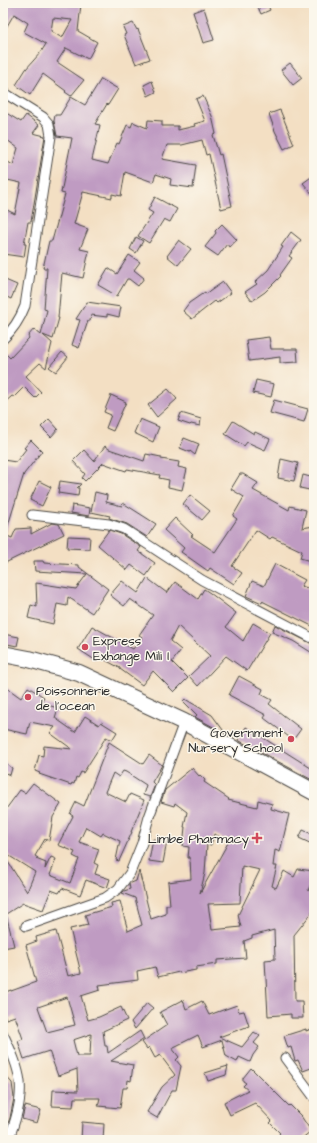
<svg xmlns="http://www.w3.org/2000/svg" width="317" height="1143" font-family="'Architects Daughter',sans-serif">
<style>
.building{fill:#bf9bc2;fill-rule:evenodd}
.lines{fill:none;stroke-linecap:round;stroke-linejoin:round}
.street-casing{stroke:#494642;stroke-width:11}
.highway-casing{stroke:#494642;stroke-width:18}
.street{stroke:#fff;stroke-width:9}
.highway{stroke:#fff;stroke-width:16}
.poi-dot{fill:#d1495b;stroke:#fbf7ec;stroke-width:1.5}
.labels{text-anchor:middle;stroke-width:3;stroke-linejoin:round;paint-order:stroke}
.poi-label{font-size:13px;fill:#2b2b2b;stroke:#fbf7ec;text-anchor:start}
</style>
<rect width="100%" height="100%" fill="#fbf7ec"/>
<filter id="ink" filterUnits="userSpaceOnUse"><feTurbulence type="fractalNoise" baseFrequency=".025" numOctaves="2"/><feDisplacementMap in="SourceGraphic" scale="8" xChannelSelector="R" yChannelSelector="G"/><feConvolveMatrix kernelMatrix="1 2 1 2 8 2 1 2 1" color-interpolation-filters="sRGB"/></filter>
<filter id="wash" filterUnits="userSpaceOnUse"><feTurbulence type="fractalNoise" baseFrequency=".012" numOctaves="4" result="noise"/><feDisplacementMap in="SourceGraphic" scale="16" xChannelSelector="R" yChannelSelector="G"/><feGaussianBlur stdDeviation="0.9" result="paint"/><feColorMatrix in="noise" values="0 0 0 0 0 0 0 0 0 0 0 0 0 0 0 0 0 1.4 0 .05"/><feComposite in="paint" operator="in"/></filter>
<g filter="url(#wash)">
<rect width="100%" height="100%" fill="#f3dfc3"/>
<g id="blocks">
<!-- building -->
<path class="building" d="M3 3H79V7L81 4 78 31 97 42 88 59 66 48 57 62 84 80 71 96 65 92 66 91 43 74 30 95 16 85 26 69 41 52 46 44 24 32 28 23 14 14 3 33ZM53 18 72 20 62 38 51 31Z
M256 3H267L270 10 261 14Z
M204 8 214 40 203 43 193 12Z
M133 23 137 30 138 29 150 59 136 64 124 35 126 34 123 27Z
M290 63 302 78 293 85 281 70Z
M101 79 118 89 108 105 107 104 95 124 100 125 92 160 108 164 117 143 119 144 127 125 131 127 133 122 147 128 148 120 162 121V126H178V130L195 126 194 124 205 121 196 99 203 96 212 116 216 134 213 135 219 155 221 154 232 206 221 209 209 154 206 155 202 140 182 145H167L162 159 196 165 193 188 170 185 171 179 156 174 153 182 125 172 121 196 112 194V198L83 192 74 224 88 229 80 249 89 251 83 278 62 273 58 318H59L53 339 43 335 52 343 46 368 40 363 26 376 41 392 35 398 24 387 14 397 12 396 3 404V351L10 358 29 338 28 336 34 329 41 335 47 310 44 309 47 268H43L49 241H52L65 194 61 193 72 138 57 136 54 121 55 115H60L71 97 85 105Z
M152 81 156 92 148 96 144 85Z
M280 110 294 144 284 149 275 131 269 114Z
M3 111 21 122 26 115 39 125 33 133 45 136 31 222H28L24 244H26L24 257 3 254V208L15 214 21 183 3 179V159L13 165 18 148 3 137Z
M314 175V196L303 183Z
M155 197 177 209 170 222 164 219 149 243 138 236 153 213 148 210Z
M222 224 237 240 229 247 227 244 218 256 205 247 216 233 215 231Z
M291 232 301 240 289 256 292 258 280 275 281 276 265 292 252 301 245 292 257 284 255 282 268 270 283 247 281 246Z
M136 237 143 241 136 253 130 249Z
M179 240 191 249 178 265 167 256Z
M129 255 140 262 134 270 144 278 138 286 129 279H127L117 296 98 285 108 268 117 274Z
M3 279 17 285 11 299 3 295Z
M223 282 231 293 217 303 215 301 192 319 183 311 189 303 205 292 206 294Z
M87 302 121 307 119 317 107 314V317L91 315 90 321H88L79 348 72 345 80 320 76 319Z
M269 337 271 349H297L298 362 280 363V357L249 361 246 340Z
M62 352 68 357 56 372 49 367Z
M256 380 274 384 271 397 253 393Z
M168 389 177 399 157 417 148 405Z
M111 395 126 402 113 431 106 428 111 415 104 412Z
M274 400 308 409 304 422 270 413Z
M181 413 201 419 200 426 191 424 190 425 178 421Z
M49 419 58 429 51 437 41 427Z
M140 419 159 427 153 442 134 433Z
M233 421 254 434 255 432 270 439 265 450 247 442 244 446 225 434Z
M184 438 199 444 195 455 190 451V452L180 448Z
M31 440 42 451 24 474 5 535 12 538 16 529 31 528V534L52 523 59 524 64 534 3 564V460L16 462 26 449 24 448Z
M105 446 109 449 144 461 146 454 161 457V459L179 462 178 467 187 469 182 490 168 487 169 480 159 478 160 475 127 469 126 471 103 463 85 481 82 478 85 474 73 461 84 450 94 461Z
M281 459 298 463 294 481 278 478Z
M240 474H243L258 483 253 490 289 510 290 506 306 510 302 528 314 526V562L300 558 302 551 272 537 270 539 256 530 232 566 242 573 234 584 210 568 208 571 181 552 184 548 164 530 175 518 193 535 191 536 215 552 237 519 233 516 244 497 231 489Z
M303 475 314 478V491L300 488Z
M39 481 51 487 42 506 30 500Z
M60 481 81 484 77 488H79L78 496 58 493Z
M95 492 107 495 106 502 122 506 123 503 156 524 147 537 127 524 109 518 110 516 91 512Z
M190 495 210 511 202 520 183 504Z
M72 505 90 508 89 516 71 513Z
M109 530 121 534 141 547 138 551 155 563 146 576 131 565 127 570 98 545Z
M68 536 90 537 89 549 67 548Z
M34 561H43L44 563 79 565V567L108 589 92 613 68 597 67 606 57 604 53 624 28 618 31 605 37 607 36 583 76 589 87 574 35 571Z
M275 564 305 580 301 586 314 590V627L262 601V603L246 596 252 581 264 586Z
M147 578 167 593 175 582 198 599 204 589 210 593 236 613 226 627 243 641 253 623 270 633 247 671 226 656 198 686 189 676 210 656 178 626 170 641 181 650 172 662 188 678 174 692 153 671 142 685 120 669V668L98 656 95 660 78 649 92 626 133 649 142 637 139 635 153 615 130 599 124 606 110 595 122 581 138 593Z
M275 625 314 645V654L293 641 272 632Z
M3 634 19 637 17 646 3 643Z
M239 676 263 689 261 694 272 700 269 704 301 729 293 740 264 718 266 715 229 695Z
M3 685 21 698 28 687 44 697 40 703 58 708 55 718 75 732 85 716 99 725 101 722 117 732 112 740 106 737 83 773 81 772 78 778 76 777 74 784 72 783 71 785 39 774 40 773 35 771 39 755 43 756 44 746 72 749 50 733 55 727 30 722 27 734 3 729Z
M185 699 212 715 226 734 195 717 197 715 183 701Z
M246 727 314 770V781L238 740Z
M109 742 143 764 149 755 162 765 152 782 155 785 150 797 143 795 146 785 126 772 123 771 119 777 113 773 105 792 126 802 130 794 144 800 131 832H132L119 861 116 860 120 841 103 833 101 836 86 827 79 842 99 849 94 863 98 865 95 874 110 879 107 888 86 880 80 895 62 888 59 893 51 890 43 910 23 903 6 914 14 946 3 948V854L27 892 35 872 3 852V807L6 809 20 790 25 793 33 783 61 804 53 817 49 841 45 839 35 856 38 858 36 859 46 863 45 869 51 857 56 859 50 875 70 883 79 859 73 856 75 852 58 845 73 816 70 814 76 802 84 806Z
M3 761 12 768 10 775 3 772Z
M192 768 199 776 200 775 205 780 204 782 229 799 228 800 257 807 258 800 272 804 271 809 289 814 280 852 275 850 273 866H277L272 886 276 888 284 871 294 877 298 869 314 871V878L308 890 314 892V910L294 935 295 1001H302L303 1018H291V1014L268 1016 265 960 275 959 274 930 252 936V938L244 941 246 958 217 960V964L196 967V970L179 973V972L158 977 155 967 137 971 138 980 99 985 100 990 81 996 88 1020 99 1017 121 1007 127 1020 103 1031 105 1046H107L108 1053 140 1031 144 1039 111 1061 133 1065 131 1081 128 1080 127 1088H123L120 1108 98 1106 100 1098H74L73 1107 52 1106 53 1090 78 1091 77 1069 58 1076 49 1051 24 1059 18 1041 23 1039 15 1016 6 1019 3 1011V993L11 990V991L36 982 26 945 37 941 36 937 56 931 68 976 81 973 70 929 88 925 85 915 112 907 111 903 120 901 128 931 142 925 135 898 122 893 124 891 130 889 129 884 136 881 139 871 151 919 166 914V905H170L168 882 191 879 190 858H188L189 847 183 846 185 827H184L187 812 175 803 174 806 161 802 165 790ZM214 834 229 841 200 893 205 873 207 844 211 845ZM242 866 260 870 238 915 241 927 212 930 208 904 240 903ZM67 997 75 1025 47 1032 38 1007ZM91 1034 90 1056H77L73 1040Z
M303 830 314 835V845L299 838Z
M153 839 167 841 163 863 149 861Z
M183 1000 186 1009 202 1001 209 1015 237 1005 239 1012 244 1011 249 1026 219 1037 242 1047 254 1032 260 1036 254 1043 259 1047 253 1055 250 1062 239 1057 237 1062 226 1056 222 1040 203 1047 198 1035 172 1048 179 1057 176 1060 181 1066 176 1090H172L157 1118 147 1112 162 1087 175 1075 160 1055 155 1058 149 1047 147 1049 142 1042 167 1025 160 1012Z
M147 1003 153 1008 135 1029 131 1022Z
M314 1028V1067L303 1071 298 1060 295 1061 291 1047 288 1048 284 1036 306 1029V1031Z
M228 1066 226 1075 208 1081 205 1073Z
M251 1068 289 1106 290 1105 301 1116 311 1131 300 1140H283L279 1134 280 1133 270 1123 272 1121 255 1103 230 1115 224 1102 248 1090 243 1086 246 1083 243 1081V1078Z
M3 1073 12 1083 14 1098 10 1118 4 1134Z
M25 1106 41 1110 37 1123 22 1119Z
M82 1122 104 1124 103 1140H81Z"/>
</g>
</g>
<g filter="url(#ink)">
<use href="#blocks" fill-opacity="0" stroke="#494642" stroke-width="1"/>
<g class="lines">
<defs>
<path id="street" d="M3 92 43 117 49 124 51 136 25 306C20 319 14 329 3 339
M32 515 109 524 124 529 202 580 314 639
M26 926 105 898 118 889 130 873 142 843 149 817 184 722
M3 1034C10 1049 18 1065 20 1082 22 1101 15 1123 8 1140
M285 1058 314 1097"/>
<path id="highway" d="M3 654 29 659 79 673 184 722 314 792"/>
</defs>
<!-- street casing -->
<use href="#street" class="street-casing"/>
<!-- highway casing -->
<use href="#highway" class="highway-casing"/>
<!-- street -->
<use href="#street" class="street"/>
<!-- highway -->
<use href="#highway" class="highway"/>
</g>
</g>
<!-- markers -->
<g class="poi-dot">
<circle cx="85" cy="647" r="4"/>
<circle cx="28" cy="697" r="4"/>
<circle cx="291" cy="739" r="4"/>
<path d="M255 832h4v4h4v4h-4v4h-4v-4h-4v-4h4z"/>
</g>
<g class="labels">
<!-- poi labels -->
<g class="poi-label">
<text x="93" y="645">Express<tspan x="93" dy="15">Exhange Mili I</tspan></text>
<text x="36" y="695">Poissonnerie<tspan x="36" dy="15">de l'ocean</tspan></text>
<text x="283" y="737" text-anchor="end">Government<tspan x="283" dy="15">Nursery School</tspan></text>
<text x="249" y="843" text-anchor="end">Limbe Pharmacy</text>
</g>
</g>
<!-- margin -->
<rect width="317" height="1143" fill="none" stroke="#fbf7ec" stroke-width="16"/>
</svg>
